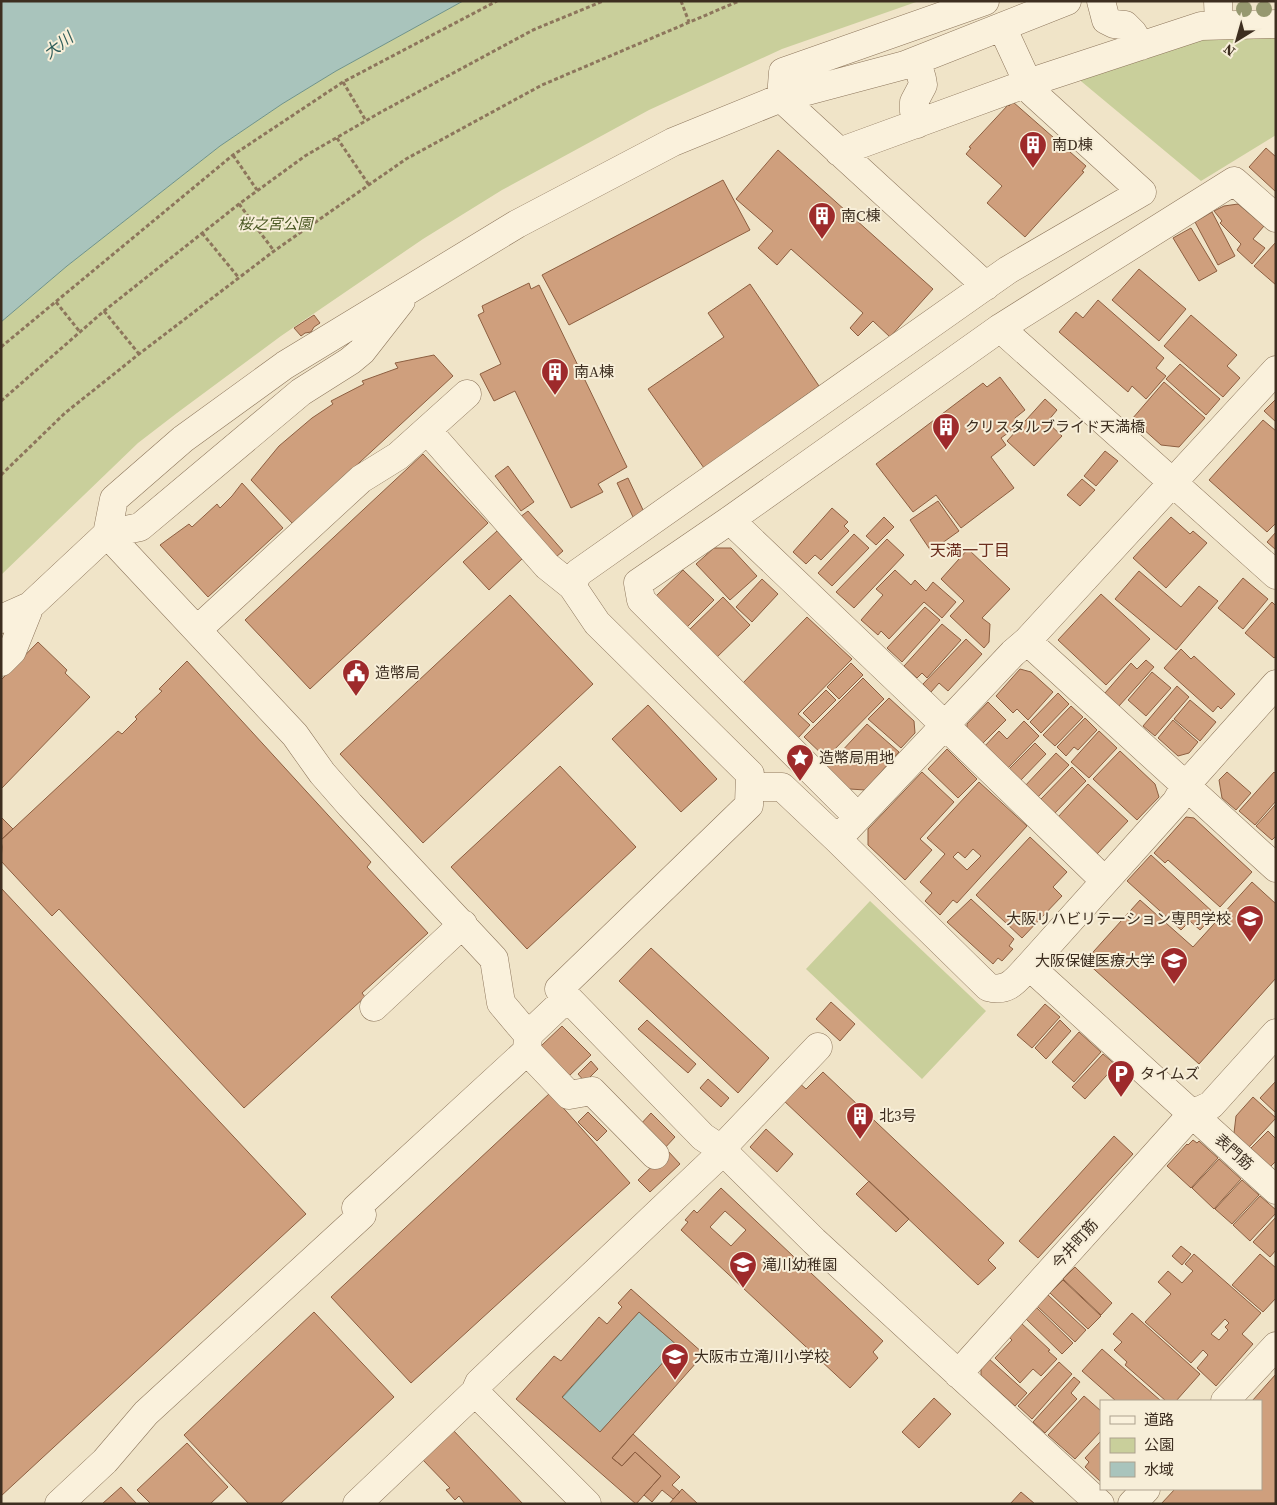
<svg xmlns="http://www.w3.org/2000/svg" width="1277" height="1505" font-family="'Source Serif 4','Noto Sans JP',serif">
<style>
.green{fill:#c9cf9b}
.water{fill:#a9c4bc;stroke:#6f938a}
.building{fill:#cf9f7d;stroke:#8d5f41;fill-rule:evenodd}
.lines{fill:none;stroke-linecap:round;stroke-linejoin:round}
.minor-casing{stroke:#8d765c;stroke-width:29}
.path{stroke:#8d765c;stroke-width:3;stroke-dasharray:4 2.5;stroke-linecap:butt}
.minor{stroke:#faf1dc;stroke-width:28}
.tree{fill:#96986f}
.labels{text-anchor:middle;stroke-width:4;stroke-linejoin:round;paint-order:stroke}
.poi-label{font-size:15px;fill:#3d2e20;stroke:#f7eed8;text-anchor:start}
.park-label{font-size:15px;font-style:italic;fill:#4d5a26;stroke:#f7eed8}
.street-label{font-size:15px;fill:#3d2e20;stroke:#f7eed8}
.water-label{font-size:16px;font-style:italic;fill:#2f5d5a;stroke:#f7eed8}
.neighbourhood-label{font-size:16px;fill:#6b2e1e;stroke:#f7eed8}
</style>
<rect width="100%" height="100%" fill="#f0e4c8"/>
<!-- green -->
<path class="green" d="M463 1H919L782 49 649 110 502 190 423 239 281 336 177 413 138 443 1 575V322L67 266 220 146 282 104 336 71Z
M1276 30V135L1201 181 1076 77 1204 33Z
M870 901 986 1011 922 1079 806 969Z"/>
<!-- water -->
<path class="water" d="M1 1H463L336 71 282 104 220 146 67 266 1 322Z
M639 1312 678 1346 600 1432 562 1398Z"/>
<!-- building -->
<path class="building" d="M1013 102 1086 166 1082 171 1084 172 1025 237 987 203 1002 186 966 154 971 148 969 147 1008 105 1009 106Z
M1266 148 1276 157V192L1249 167Z
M778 150 933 289 890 337 873 321 858 336 850 328 863 313 791 249 777 265 758 248 773 231 736 199Z
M723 180 750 230 569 325 542 275Z
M1238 204 1264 226 1253 239 1265 248 1252 264 1237 250 1241 244 1220 223 1222 221 1214 211 1224 206Z
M1212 212 1235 256 1218 265 1195 222Z
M1191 228 1217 271 1199 281 1173 238Z
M1276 242V285L1254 266Z
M1139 269 1186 309 1159 341 1112 300Z
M529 283 531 289 539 285 627 467 598 484 603 492 571 508 515 391 494 401 480 374 501 364 478 315 484 312 482 306Z
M750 284 819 386 704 468 648 389 724 337 708 313Z
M1098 300 1164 358 1156 368 1166 376 1146 399 1132 386 1128 392 1059 332 1076 312 1083 318Z
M314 315 320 323 314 327 311 332 305 333 301 336 294 328Z
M1191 315 1237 355 1227 366 1240 378 1223 397 1164 346Z
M434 355 453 376 293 524 251 480 279 446 312 418 333 404 331 401 364 384 362 381 398 368 395 363Z
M1180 364 1220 399 1206 415 1166 379Z
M1000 377 1025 410 1015 418 1019 425 1001 438 1006 445 991 457 1014 488 961 528 936 495 913 512 876 464 983 383 987 387Z
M1164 382 1205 418 1179 447 1161 445 1132 419Z
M1045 399 1057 410 1047 422 1062 436 1034 466 1007 441Z
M1276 399V422L1264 411Z
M1263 420 1276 431V523L1267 532 1209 480Z
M1105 451 1118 461 1096 486 1084 476Z
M423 454 488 523 310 689 245 620Z
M508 466 534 502 521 511 495 476Z
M628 478 644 512 633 517 617 483Z
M1082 479 1095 490 1080 506 1067 495Z
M242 483 283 528 208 597 160 545 189 524 192 527 217 504 220 508 232 496Z
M938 501 959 531 931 551 910 520Z
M832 508 848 522 844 526 849 531 821 560 815 555 806 564 793 552Z
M528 511 563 551 556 557 520 517Z
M884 517 894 527 876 545 866 536Z
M1171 517 1190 534 1193 531 1207 543 1166 588 1133 558Z
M497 531 522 559 489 590 463 562Z
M1276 532V550L1267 542Z
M854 534 869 548 832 586 818 573Z
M887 539 904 555 854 608 836 592Z
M714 548H731L757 576 730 600 696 564Z
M968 549 1010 589 982 618 990 624 989 642 984 648 950 616 964 601 941 579Z
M683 570 714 600 687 627 656 596Z
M895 570 911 585 915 580 926 591 933 582 956 602 942 618 924 602 889 639 881 631 878 635 861 620 883 595 876 589Z
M1139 571 1181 607 1199 586 1218 601 1176 650 1115 599Z
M1243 578 1268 599 1243 629 1218 608Z
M762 579 778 594 752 622 736 607Z
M1101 594 1150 639 1106 685 1058 640Z
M510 595 593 684 423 843 340 754Z
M723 597 750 625 715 659 688 631Z
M1272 602 1276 606V656L1274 658 1245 633Z
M925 607 940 620 902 662 887 648Z
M807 617 852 659 798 714 810 725 798 738 742 684Z
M942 624 961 640 927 678 922 673 917 678 904 666Z
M966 639 982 654 948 691 939 683 931 692 923 684Z
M38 642 67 670 65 673 90 697 1 789V680Z
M1181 649 1191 659 1194 656 1235 694 1221 709 1218 706 1213 712 1164 668Z
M1146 660 1154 667 1119 706 1105 693 1131 663 1137 669Z
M187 661 371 862 367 867 428 933 362 993 365 997 244 1108 59 909 52 916 1 861 2 847 1 840 118 731 122 734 137 719 135 717 162 691 159 689Z
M851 663 863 675 839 699 827 687Z
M1020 669 1031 672 1053 692 1028 720 1017 709 1013 713 996 696Z
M1152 672 1171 688 1146 716 1128 700Z
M863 678 884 699 826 758 804 737Z
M1177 686 1189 697 1155 736 1143 726Z
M826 690 836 700 813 723 803 713Z
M1058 693 1069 704 1041 733 1030 722Z
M889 698 914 721 915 733 901 748 868 719Z
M1190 700 1216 722 1200 741 1174 719Z
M988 702 1006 720 981 745 967 731V724Z
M648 705 717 779 681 812 612 739Z
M1071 706 1083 717 1055 746 1043 735Z
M1085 718 1097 730 1078 750 1074 747 1066 756 1057 747Z
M1173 720 1198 742 1189 753 1178 756 1158 738Z
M1024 721 1039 736 1006 770 983 748 999 731 1007 739Z
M867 724 899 752 865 790 850 789 826 768Z
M1099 731 1117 748 1089 778 1071 762Z
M1035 743 1046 754 1019 782 1007 771Z
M947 749 977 779 958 798 928 769Z
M1120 751 1155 784 1159 797 1137 820 1093 779Z
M1056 753 1069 765 1036 799 1024 787Z
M560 766 636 847 527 949 451 867Z
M1072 767 1086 781 1053 815 1040 800Z
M922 772 954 802 920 839 932 850 905 880 868 845V829Z
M1227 772 1251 793 1236 810 1222 798 1219 780Z
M1274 772 1276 774V801L1255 825 1239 811Z
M979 782 1027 826 957 903 953 900 940 915 925 901 932 893 920 882 945 854 927 838ZM973 849 981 856 967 870 953 857 958 852 965 858Z
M1088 784 1128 821 1097 854 1058 817Z
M1276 804V836L1272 840 1256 826Z
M1 817 13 829 2 839H1Z
M1186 817 1194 818 1252 872 1220 907 1168 860 1165 863 1154 853Z
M1030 837 1067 872 1053 887 1062 896 1022 938 976 895Z
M1151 855 1215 914 1200 930 1190 921 1181 930 1127 881Z
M1252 882 1276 904V978L1199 1064 1085 961 1140 900 1193 947Z
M1 888 306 1214 1 1496Z
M971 899 1014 939 1009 946 1013 949 1002 961 998 958 993 964 947 922Z
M651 948 769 1058 738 1093 619 981Z
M831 1002 855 1024 840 1041 816 1019Z
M1045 1004 1060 1017 1032 1048 1017 1035Z
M647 1020 696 1064 688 1073 638 1029Z
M1060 1020 1071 1031 1046 1059 1035 1048Z
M562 1026 591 1055 569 1076 541 1046Z
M1079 1032 1101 1052 1074 1082 1052 1062Z
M1103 1054 1116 1065 1085 1099 1072 1087Z
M591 1061 598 1069 585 1082 578 1074Z
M823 1072 1004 1243 988 1260 996 1268 978 1285 782 1099 798 1082 806 1089Z
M708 1079 729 1098 721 1107 700 1088Z
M1276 1081V1113L1260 1098Z
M550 1093 630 1183 411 1383 331 1297Z
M1253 1097 1276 1118 1249 1147 1234 1133 1236 1116Z
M588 1112 607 1131 597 1141 578 1122Z
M651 1113 675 1137 663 1150 639 1126Z
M766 1129 793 1154 777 1172 750 1147Z
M1268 1131 1276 1139V1161L1270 1167 1251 1148Z
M1114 1136 1133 1154 1038 1258 1019 1241Z
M1193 1140 1197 1143 1199 1141 1218 1158 1191 1188 1167 1166 1187 1144 1188 1145Z
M668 1151 680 1164 650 1192 638 1180Z
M1219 1159 1241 1179 1214 1209 1192 1188Z
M1242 1180 1259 1195 1232 1224 1215 1209Z
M869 1181 909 1219 896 1232 856 1194Z
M721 1188 883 1341 873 1352 878 1358 850 1388 681 1230 688 1222 685 1220 694 1210 697 1213ZM725 1211 746 1230 731 1246 710 1227Z
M1260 1196 1276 1210V1213L1250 1241 1233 1225Z
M1276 1217V1250L1270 1257 1253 1242Z
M1181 1246 1191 1254 1182 1265 1172 1256Z
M1194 1254 1261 1313 1242 1334 1253 1344 1216 1386 1197 1368 1208 1355 1203 1350 1191 1363 1145 1322 1171 1294 1158 1282 1168 1271 1182 1283 1193 1271 1185 1264ZM1225 1319 1229 1323 1225 1327 1228 1330 1219 1340 1211 1334Z
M1260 1254 1276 1268V1298L1263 1312 1232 1285Z
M1075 1267 1112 1303 1101 1315 1063 1279Z
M1063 1280 1101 1316 1088 1329 1050 1293Z
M631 1289 704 1354 612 1458 622 1466 635 1452 661 1476 636 1504 516 1399 554 1356 561 1361 599 1317 607 1324 622 1307 618 1303ZM639 1312 678 1346 600 1432 562 1397Z
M1048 1295 1086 1330 1075 1342 1037 1306Z
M1036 1307 1073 1343 1062 1354 1025 1318Z
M314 1312 394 1397 280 1504H249L184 1435Z
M1132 1313 1200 1374 1176 1401H1166L1125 1365 1127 1362 1114 1350 1122 1342 1113 1334Z
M1021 1323 1050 1350 1048 1351 1057 1359 1041 1376 1033 1369 1020 1383 995 1358 1012 1340 1009 1337Z
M1102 1349 1161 1401H1116L1082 1371Z
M988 1358 1027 1393 1015 1406 981 1375V1366Z
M1059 1362 1072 1374 1032 1419 1018 1406Z
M1276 1374V1503L1161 1504 1175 1489H1261V1401H1252Z
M1074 1377 1080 1382 1071 1393 1077 1399 1045 1433 1033 1422Z
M1084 1396 1101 1411V1431L1075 1459 1048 1435Z
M934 1398 951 1414 919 1448 902 1432Z
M453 1430 523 1504H465L459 1496 455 1500 446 1490 450 1488 422 1459Z
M633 1434 680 1477 672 1485 680 1492 673 1499 662 1490 652 1502 644 1495 661 1476 635 1452 622 1466 612 1458Z
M1100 1442H1101V1482L1085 1467 1089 1462 1085 1458Z
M187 1443 228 1487 210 1504H151L137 1490Z
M121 1487 137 1504H102Z
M682 1489 698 1504H669Z
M1021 1492 1035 1504H1010Z"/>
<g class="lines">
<defs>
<path id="minor" d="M985 1 783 72 781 98 986 286
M1101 1 1106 20 1114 24 1125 25 1133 33 1141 46
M1218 1 1219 25
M1002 27 1032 92 1142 192 1008 270 578 573 572 586 597 623 750 774 749 805 559 989 703 1137 721 1149 814 1241 1100 1504
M917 124 914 111V102L923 85 922 79 917 61
M839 152 1028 83 1201 26 1276 24
M1000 328 1276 575
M427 430 547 566 572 586
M730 520 926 707 1105 881
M107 534 140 527 301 392 350 361 362 351 401 301
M1 619 30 606 107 534 114 499 183 439 285 365 517 224 673 142 781 98 905 65 1067 1
M197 630 361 479 398 456 467 394
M1027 641 1276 868
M1 662 12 651 30 606
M750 787H782L837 839 988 987C1008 993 1016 980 1029 966L1176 802 1185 786 1276 684
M858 817 641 600 638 583 730 520 1000 328 1234 181 1276 218
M845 831 1013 653 1027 641 1276 370
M1029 966 1276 1190
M374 1007 463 924
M528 1035 567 998
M527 1051 569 1095 592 1091 655 1155
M958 1374 1192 1114 1211 1105 1276 1033
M475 1392 587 1504
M1225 1401 1276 1346
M59 1504 105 1461 146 1413 362 1215 356 1208 527 1051 528 1035 501 1003 494 959 350 805 322 773 295 735 107 534
M357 1504 475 1392 479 1383 715 1159 721 1149 818 1047
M1132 1504 1146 1489"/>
</defs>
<!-- minor casing -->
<use href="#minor" class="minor-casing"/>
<!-- path -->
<path class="path" d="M681 1 689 22
M343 82 366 121
M337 138 369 185
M233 155 257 190
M239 204 274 251
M202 233 239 278
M56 302 80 332
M104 311 139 354
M1 347 233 155 343 82 497 1
M1 401 104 311 239 204 305 156 381 112 533 30 603 1
M1 475 65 413 139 354 274 251 406 159 542 85 739 1"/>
<!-- minor -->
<use href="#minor" class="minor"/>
</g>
<!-- trees -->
<g class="tree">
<circle cx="1244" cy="9" r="8"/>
<circle cx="1264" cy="9" r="8"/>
</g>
<!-- icons -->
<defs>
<symbol id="building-pin" viewBox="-11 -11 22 30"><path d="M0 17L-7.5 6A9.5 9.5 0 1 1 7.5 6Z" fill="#9e2a2b" stroke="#f7eed8"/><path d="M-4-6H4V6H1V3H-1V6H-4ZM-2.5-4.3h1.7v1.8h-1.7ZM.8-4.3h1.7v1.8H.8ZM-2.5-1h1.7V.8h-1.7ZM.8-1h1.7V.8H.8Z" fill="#fff"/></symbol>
<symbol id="civic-pin" viewBox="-11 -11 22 30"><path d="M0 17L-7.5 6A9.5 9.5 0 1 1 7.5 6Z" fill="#9e2a2b" stroke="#f7eed8"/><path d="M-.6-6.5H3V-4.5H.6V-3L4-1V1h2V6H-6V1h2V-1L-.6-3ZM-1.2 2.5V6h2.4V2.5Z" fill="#fff"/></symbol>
<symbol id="sight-pin" viewBox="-11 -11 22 30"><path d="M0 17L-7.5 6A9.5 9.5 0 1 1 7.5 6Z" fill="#9e2a2b" stroke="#f7eed8"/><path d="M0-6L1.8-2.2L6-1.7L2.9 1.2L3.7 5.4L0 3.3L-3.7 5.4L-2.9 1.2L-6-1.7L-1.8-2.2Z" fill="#fff"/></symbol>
<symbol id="university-pin" viewBox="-11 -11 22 30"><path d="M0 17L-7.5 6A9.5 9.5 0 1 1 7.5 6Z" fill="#9e2a2b" stroke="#f7eed8"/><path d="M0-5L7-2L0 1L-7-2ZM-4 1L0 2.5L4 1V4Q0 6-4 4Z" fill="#fff"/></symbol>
<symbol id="parking-pin" viewBox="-11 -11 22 30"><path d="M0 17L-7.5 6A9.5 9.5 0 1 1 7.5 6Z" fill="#9e2a2b" stroke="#f7eed8"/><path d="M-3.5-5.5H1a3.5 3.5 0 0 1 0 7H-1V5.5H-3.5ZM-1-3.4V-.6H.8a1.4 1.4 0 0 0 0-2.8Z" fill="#fff"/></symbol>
<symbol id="school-pin" viewBox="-11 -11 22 30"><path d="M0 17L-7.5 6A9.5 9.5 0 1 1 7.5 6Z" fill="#9e2a2b" stroke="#f7eed8"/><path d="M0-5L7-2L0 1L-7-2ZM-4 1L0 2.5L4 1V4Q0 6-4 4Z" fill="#fff"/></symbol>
</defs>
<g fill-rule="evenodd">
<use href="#building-pin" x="1017" y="129" width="32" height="43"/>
<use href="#building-pin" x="806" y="200" width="32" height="43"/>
<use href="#building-pin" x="539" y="356" width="32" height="43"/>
<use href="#building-pin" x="930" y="411" width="32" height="43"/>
<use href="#civic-pin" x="340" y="657" width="32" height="43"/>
<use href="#sight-pin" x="784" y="742" width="32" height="43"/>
<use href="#university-pin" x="1234" y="903" width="32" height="43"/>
<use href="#university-pin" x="1158" y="945" width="32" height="43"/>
<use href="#parking-pin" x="1105" y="1058" width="32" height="43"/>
<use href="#building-pin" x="844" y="1100" width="32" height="43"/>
<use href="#school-pin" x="727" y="1249" width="32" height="43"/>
<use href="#school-pin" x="659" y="1341" width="32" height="43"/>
</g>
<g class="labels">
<!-- poi labels -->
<g class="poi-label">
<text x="1052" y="150">南D棟</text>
<text x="841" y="221">南C棟</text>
<text x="574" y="377">南A棟</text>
<text x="965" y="432">クリスタルブライド天満橋</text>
<text x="375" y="678">造幣局</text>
<text x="819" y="763">造幣局用地</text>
<text x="1231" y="924" text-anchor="end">大阪リハビリテーション専門学校</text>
<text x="1155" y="966" text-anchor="end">大阪保健医療大学</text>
<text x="1140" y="1079">タイムズ</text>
<text x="879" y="1121">北3号</text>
<text x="762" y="1270">滝川幼稚園</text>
<text x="694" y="1362">大阪市立滝川小学校</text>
</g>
<!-- park labels -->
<g class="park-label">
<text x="275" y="229">桜之宮公園</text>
</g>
<!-- street labels -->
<g class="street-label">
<text transform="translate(1234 1152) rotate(42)" y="5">表門筋</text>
<text transform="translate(1075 1244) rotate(-48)" y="5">今井町筋</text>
</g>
<!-- water labels -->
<g class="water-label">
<text transform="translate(58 45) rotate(-37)" y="6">大川</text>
</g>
<!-- neighbourhood labels -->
<g class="neighbourhood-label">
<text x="970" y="556">天満一丁目</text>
</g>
</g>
<!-- border -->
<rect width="1277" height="1505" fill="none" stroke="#3d2e20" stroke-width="5"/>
<!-- legend -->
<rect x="1100" y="1400" width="162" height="90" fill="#f7eed8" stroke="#ada18e"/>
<rect x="1110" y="1416" width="25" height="8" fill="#faf1dc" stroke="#ada18e"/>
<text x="1144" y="1425" font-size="15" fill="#3d2e20">道路</text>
<rect x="1110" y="1438" width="25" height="15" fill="#c9cf9b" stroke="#ada18e"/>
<text x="1144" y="1450" font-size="15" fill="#3d2e20">公園</text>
<rect x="1110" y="1462" width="25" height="15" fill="#a9c4bc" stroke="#ada18e"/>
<text x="1144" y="1475" font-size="15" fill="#3d2e20">水域</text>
<!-- north arrow -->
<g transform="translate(1237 40) rotate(217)" stroke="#f7eed8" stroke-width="4" paint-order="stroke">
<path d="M0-4L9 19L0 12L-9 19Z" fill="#3d2e20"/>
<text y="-8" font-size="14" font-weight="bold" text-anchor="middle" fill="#3d2e20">N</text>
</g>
</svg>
